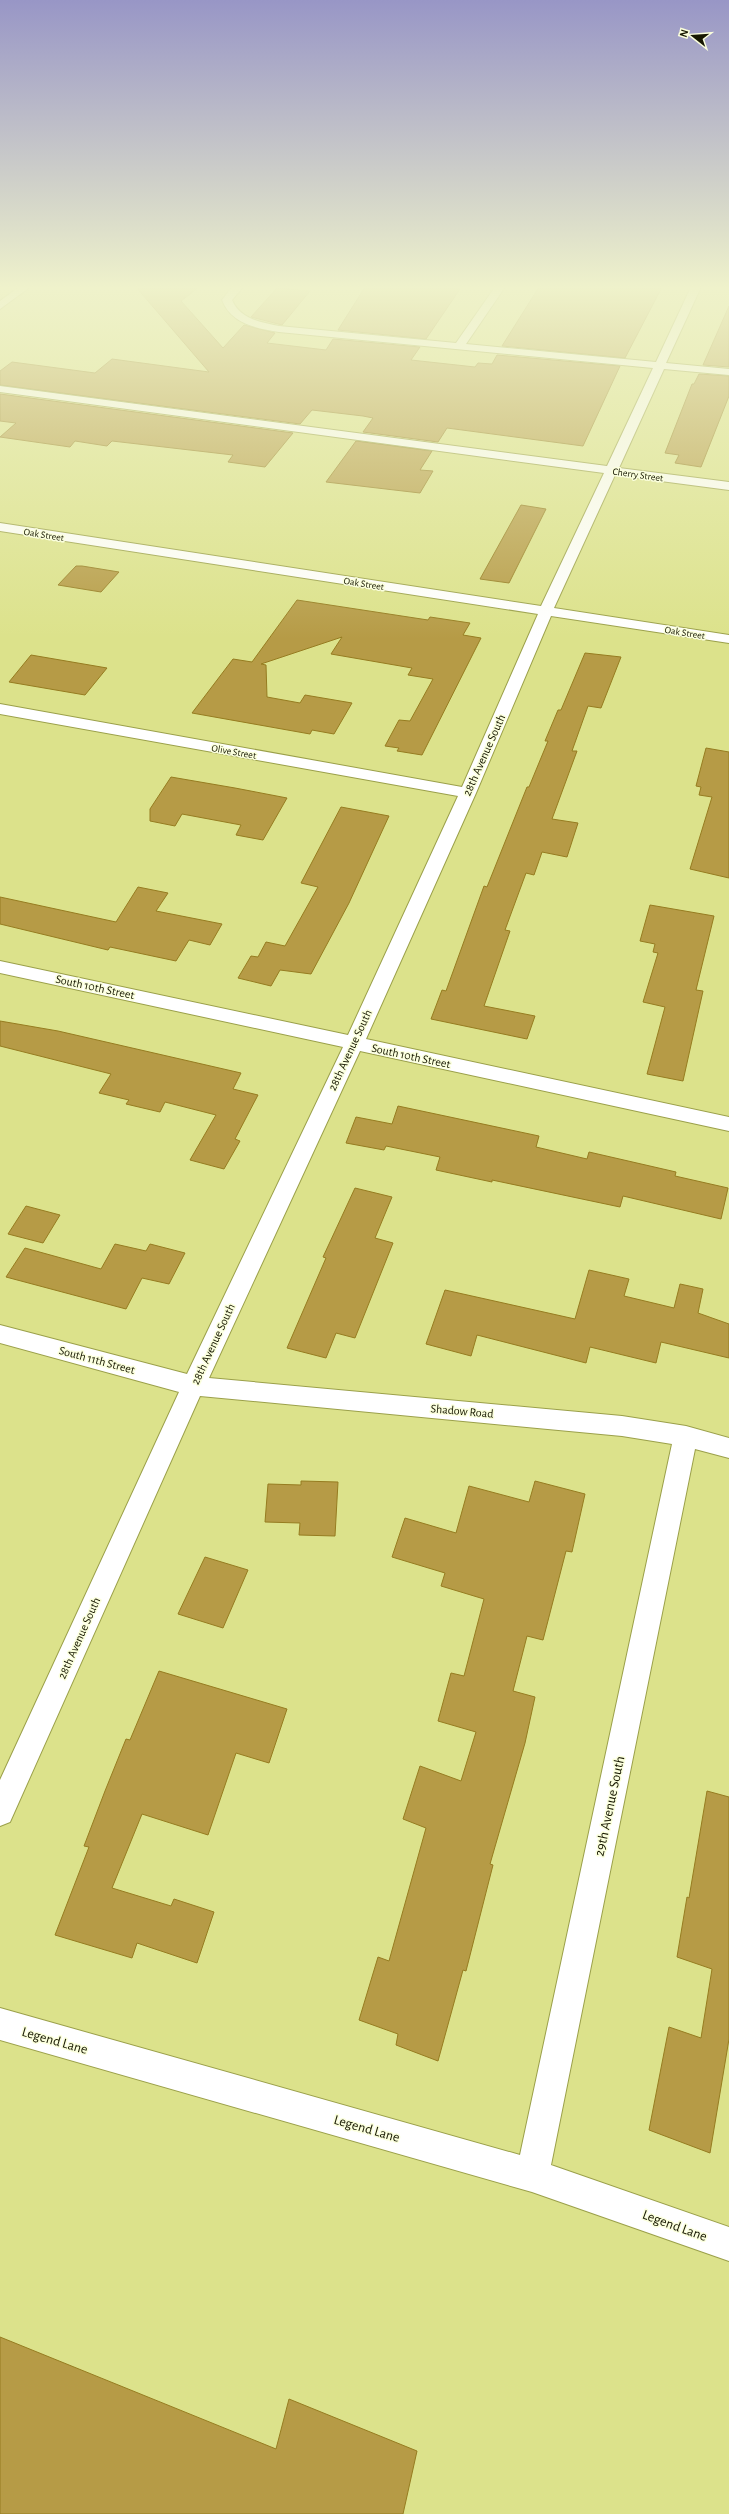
<svg xmlns="http://www.w3.org/2000/svg" width="729" height="2514" font-family="'Alegreya Sans',sans-serif">
<style>
.building{fill:#b69b46;stroke:#967c20}
.lines{fill:none;stroke-linecap:round;stroke-linejoin:round}
.minor-casing{stroke:#9ba04a;stroke-width:2}
.minor{fill:#fff;fill-rule:evenodd}
.labels{text-anchor:middle;stroke-width:3;stroke-linejoin:round;paint-order:stroke}
.far-street-label{font-size:10px;fill:#161700;stroke:#fbffdd}
.street-label{font-size:12px;fill:#161700;stroke:#fbffdd}
.near-street-label{font-size:14px;fill:#161700;stroke:#fbffdd}
</style>
<rect width="100%" height="100%" fill="#dce28b"/>
<!-- building -->
<path class="building" d="M136 287H199L181 301 223 348 244 325 275 333 267 343 326 350 333 339 420 347 411 360 475 367 478 363 492 364 497 355 620 366 583 446 447 428 438 442 363 432 373 418 363 416 312 410 300 424 0 385V371L12 362 95 373 112 359 209 372Z
M365 287H438L460 289 426 339 338 330Z
M539 287H662L625 358 502 346Z
M277 288 310 291 282 325 251 317Z
M729 306V367L703 365Z
M699 374 729 376V396L701 467 675 463 679 455 665 453 692 384H694Z
M0 394 293 433 265 467 228 462 233 455 112 441 107 446 75 441 70 447 0 437 16 423 0 421Z
M356 441 432 451 420 470 433 471 420 493 326 482Z
M521 505 546 509 509 583 480 579Z
M76 566H82L119 572 101 592 58 585Z
M297 600 428 620 430 617 470 623 463 635 481 638 422 755 397 751 399 748 385 746 399 720 410 721 433 679 408 675 412 668 331 654 342 637 261 664 266 665 267 697 300 703 305 695 352 703 334 734 312 730 310 734 192 713 233 659 252 662Z
M585 653 621 657 601 708 588 706 572 751H577L552 819 578 823 567 857 542 852 534 875 526 873 505 930 510 931 484 1006 535 1016 527 1039 431 1019 442 990 446 991 484 886 487 887 527 787H529L548 741H545L558 710H561Z
M31 655 107 668 85 695 9 682Z
M706 748 729 752V878L690 869 712 797 699 795 701 787 696 786Z
M171 777 235 788 287 798 263 840 236 835 241 825 182 814 175 826 150 821V809Z
M341 807 389 816 349 903 311 974 280 970 271 986 238 978 251 956 258 957 266 942 285 946 318 887 301 883Z
M138 887 168 893 156 911 222 924 210 945 189 940 176 961 110 947 108 950 0 924V897L116 922Z
M650 905 714 916 696 990 703 991 683 1081 647 1074 665 1007 643 1002 658 953 653 952 655 944 640 941Z
M0 1021 58 1031 241 1073 233 1089 258 1095 235 1139 240 1141 224 1169 190 1160 216 1115 165 1102 160 1112 126 1104 129 1100 99 1093 111 1074 0 1046Z
M398 1106 539 1136 536 1147 587 1159 589 1152 676 1172 675 1176 728 1188 721 1219 623 1196 620 1207 492 1180V1182L436 1170 440 1157 386 1146 384 1150 346 1143 356 1117 392 1124Z
M355 1188 392 1197 375 1238 393 1243 355 1338 336 1333 326 1358 287 1348 326 1258 323 1257Z
M26 1206 60 1215 43 1243 8 1234Z
M115 1244 146 1251 150 1244 185 1253 169 1284 142 1278 126 1309 6 1277 25 1248 101 1269Z
M589 1270 629 1279 624 1296 674 1308 680 1284 703 1289 698 1313 729 1324V1358L661 1342 656 1363 590 1347 586 1363 477 1335 471 1356 426 1344 445 1290 575 1319Z
M301 1481 338 1482 335 1536 299 1535 300 1523 265 1522 268 1484 301 1485Z
M535 1481 585 1494 572 1552 566 1551 543 1640 527 1636 513 1691 535 1697 525 1743 490 1864 493 1865 466 1971 463 1970 438 2061 396 2045 398 2034 359 2020 378 1957 389 1961 426 1828 403 1819 420 1766 461 1781 476 1732 438 1721 451 1673 464 1676 484 1599 441 1586 445 1573 392 1557 405 1518 456 1533 469 1486 529 1502Z
M205 1557 248 1570 223 1628 178 1614Z
M159 1671 287 1709 269 1763 236 1753 208 1835 142 1814 112 1888 171 1906 174 1899 214 1912 197 1963 137 1943 132 1958 55 1935 89 1847 84 1846 105 1791 126 1739 130 1740Z
M707 1791 729 1797V2039L710 2153 649 2130 669 2027 701 2038 712 1969 677 1957 687 1897 689 1898Z
M0 2337 276 2449 289 2399 417 2451 403 2514H0Z"/>
<g class="lines">
<defs>
<path id="minor" d="M19 287H30L0 309V301Z
M232 287H243L232 300C240 319 260 322 279 326L456 343 495 287H505L466 344 656 362 691 287H701L666 363 729 369V375L664 369 619 468 729 482V490L615 475 554 608 729 635V643L551 616 476 793 366 1039 729 1117V1131L360 1051 209 1378 622 1416 686 1426 729 1438V1458L695 1449 551 2165 729 2227V2261L532 2192 0 2040V2008L520 2155 672 1444 622 1436 200 1396 10 1822 0 1826V1780L179 1392 0 1343V1325L187 1374 343 1047 0 973V961L348 1035 458 796 0 714V704L462 787 538 614 0 531V523L541 606 604 473 0 392V386L607 466 653 368 279 332C256 328 231 324 222 300Z"/>
</defs>
<!-- minor casing -->
<use href="#minor" class="minor-casing"/>
<!-- minor -->
<use href="#minor" class="minor"/>
</g>
<!-- sky -->
<linearGradient id="sky" x2="0" y2="1"><stop stop-color="#9896c6"/><stop offset="0.45" stop-color="#eff2cb"/><stop offset="1" stop-color="#eff2cb" stop-opacity="0"/></linearGradient>
<rect width="729" height="639" fill="url(#sky)"/>
<g class="labels">
<!-- far-street labels -->
<g class="far-street-label">
<text transform="translate(638 474) rotate(8)" y="4">Cherry Street</text>
<text transform="translate(44 534) rotate(9)" y="4">Oak Street</text>
<text transform="translate(364 583) rotate(9)" y="4">Oak Street</text>
<text transform="translate(685 632) rotate(9)" y="4">Oak Street</text>
<text transform="translate(234 751) rotate(10)" y="4">Olive Street</text>
</g>
<!-- street labels -->
<g class="street-label">
<text transform="translate(484 755) rotate(-66)" y="4">28th Avenue South</text>
<text transform="translate(95 987) rotate(12)" y="4">South 10th Street</text>
<text transform="translate(350 1050) rotate(-65)" y="4">28th Avenue South</text>
<text transform="translate(411 1056) rotate(12)" y="4">South 10th Street</text>
<text transform="translate(213 1344) rotate(-65)" y="4">28th Avenue South</text>
<text transform="translate(97 1360) rotate(15)" y="4">South 11th Street</text>
<text transform="translate(462 1411) rotate(5)" y="4">Shadow Road</text>
<text transform="translate(79 1638) rotate(-66)" y="4">28th Avenue South</text>
</g>
<!-- near-street labels -->
<g class="near-street-label">
<text transform="translate(609 1806) rotate(-78)" y="5">29th Avenue South</text>
<text transform="translate(55 2040) rotate(16)" y="5">Legend Lane</text>
<text transform="translate(367 2128) rotate(16)" y="5">Legend Lane</text>
<text transform="translate(675 2225) rotate(20)" y="5">Legend Lane</text>
</g>
</g>
<!-- north arrow -->
<g transform="translate(693 36) rotate(287)" stroke="#fbffdd" stroke-width="3" paint-order="stroke">
<path d="M0-3L7 15L0 10L-7 15Z" fill="#161700"/>
<text y="-6" font-size="11" font-weight="bold" text-anchor="middle" fill="#161700">N</text>
</g>
</svg>
